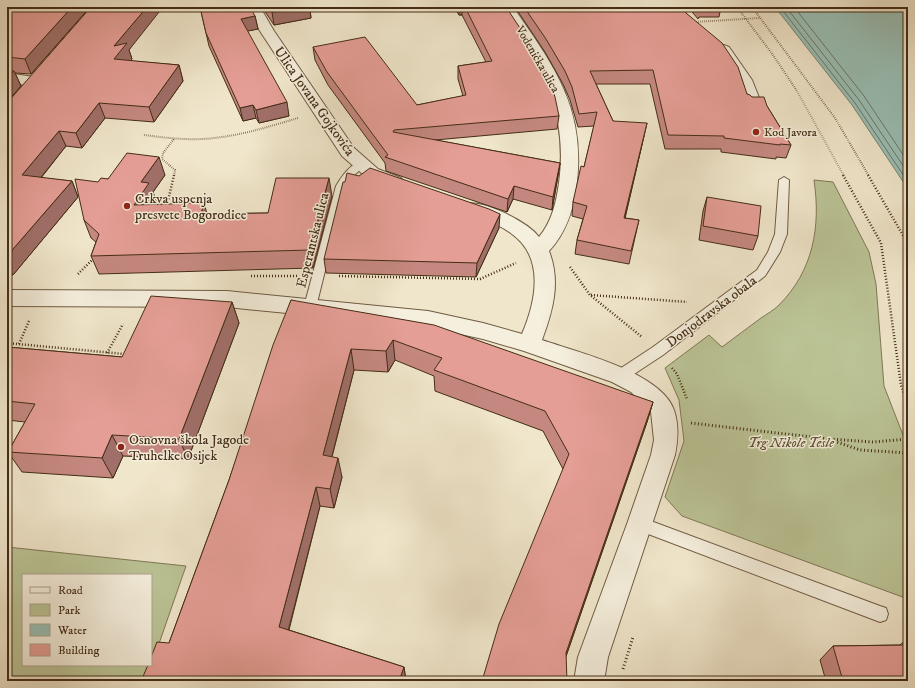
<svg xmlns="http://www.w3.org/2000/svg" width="915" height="688" font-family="'IM FELL DW Pica',serif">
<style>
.green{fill:#bbc496;stroke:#807856;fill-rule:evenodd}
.water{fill:#9ac0b6;stroke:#788576}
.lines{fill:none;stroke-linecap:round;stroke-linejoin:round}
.shore{stroke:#6f7666;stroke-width:1}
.lane-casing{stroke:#6f5b43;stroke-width:2}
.street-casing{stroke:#6f5b43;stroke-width:2}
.path-far2{stroke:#442d16;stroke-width:2;stroke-dasharray:0.5 1.5;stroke-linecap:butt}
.path-far1{stroke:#442d16;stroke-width:2.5;stroke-dasharray:1 2;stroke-linecap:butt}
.path{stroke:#442d16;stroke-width:3;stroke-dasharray:1 2.5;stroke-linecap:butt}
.lane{fill:#f5efdd;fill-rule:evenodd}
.street{fill:#f5efdd;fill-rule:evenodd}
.wall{fill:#c58881;stroke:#442d16}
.shaded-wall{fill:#a06f69;stroke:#442d16}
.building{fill:#e59e96;stroke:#442d16}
.poi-dot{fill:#8f2418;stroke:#f5efdd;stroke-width:1.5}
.labels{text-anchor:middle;stroke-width:3;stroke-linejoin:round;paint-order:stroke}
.far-street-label{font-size:12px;fill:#442d16;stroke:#f5efdd}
.far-poi-label{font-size:12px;fill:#442d16;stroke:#f5efdd;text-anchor:start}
.street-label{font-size:14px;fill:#442d16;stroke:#f5efdd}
.poi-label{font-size:14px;fill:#442d16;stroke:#f5efdd;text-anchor:start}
.park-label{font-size:14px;font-style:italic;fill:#625336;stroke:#f5efdd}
</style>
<rect width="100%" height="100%" fill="#f0e6cb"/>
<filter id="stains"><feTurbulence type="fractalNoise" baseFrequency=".005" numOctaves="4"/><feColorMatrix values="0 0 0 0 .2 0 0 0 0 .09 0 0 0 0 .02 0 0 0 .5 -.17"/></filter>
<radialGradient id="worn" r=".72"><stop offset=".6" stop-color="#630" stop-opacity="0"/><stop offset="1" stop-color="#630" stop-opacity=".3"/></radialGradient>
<!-- green -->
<path class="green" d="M814 180 833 182 869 252 876 284 884 386 908 448V599L682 516 665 497 684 441 679 400 665 368 709 335 722 347C735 337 748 328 761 318 767 314 774 310 779 305 813 271 821 227 814 180Z
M7 547 186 566 146 681H7ZM23 575H151V665H23Z"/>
<!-- water -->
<path class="water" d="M775 7H908V189L852 105Z"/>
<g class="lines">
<!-- shore -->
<path class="shore" d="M780 7 855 103 908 182
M786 7 859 100 908 173
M794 7 864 96 908 162"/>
<defs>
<path id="lane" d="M362 161 367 164 353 176 346 186 316 307 314 310 310 312 306 310 304 307 336 186C342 176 350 164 362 161Z
M784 177 789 180 787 234 780 252 765 276 663 355 625 380 620 381 615 380 613 376 615 372 653 347 757 270 768 252 775 234 779 180Z
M640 517 880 606 886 608 888 614 886 620 880 622 635 529 632 524 635 519Z"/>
<path id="street" d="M246 7H260L274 31 354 148 378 169 401 178 404 182 401 186 395 188 366 177 342 156 260 31Z
M499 7H513C554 66 585 107 577 182 574 208 567 232 549 251 561 282 553 310 542 340 577 352 661 372 674 410 679 425 678 440 675 455L608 657 604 681H574L578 657 627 524 651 455 654 440 651 412 631 392 612 382 524 351 483 339 428 327 227 307 7 306V290L227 291 428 311 483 323 522 334C536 301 545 258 512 234 498 223 480 218 464 212L462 208 464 204C483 199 528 222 539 237 552 221 556 203 559 183 569 107 539 67 499 7Z
M724 45 729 47 752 80 762 105 760 109 754 110 748 109 746 105 736 80 716 50 719 47Z
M7 73 41 78 43 81 41 84 35 86 7 83Z"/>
</defs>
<!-- lane casing -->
<use href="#lane" class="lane-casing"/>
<!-- street casing -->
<use href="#street" class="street-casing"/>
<!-- path-far2 -->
<path class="path-far2" d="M737 7 773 55 797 91 844 176
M752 7 835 118 869 176
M694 22 760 18
M144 135C167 138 191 141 214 138 243 135 271 126 298 118
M174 176 175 170 162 159 163 153 174 139"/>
<!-- path-far1 -->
<path class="path-far1" d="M843 175 881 243 901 385 906 401
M868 175 908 244
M164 207 168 201 174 175
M570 267 590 295 642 337
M78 274 94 258
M251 276H298
M339 276 480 279 516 263
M591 295 687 302
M7 343 124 354
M19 344 29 321
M107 353 123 324
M672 368 677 374 687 399"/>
<!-- path -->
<path class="path" d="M906 400 908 407
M691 423 829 439 873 442 908 439
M834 441 860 450 908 453
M623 669 633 637"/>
<!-- lane -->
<use href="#lane" class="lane"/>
<!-- street -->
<use href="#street" class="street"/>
</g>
<!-- wall -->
<path class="wall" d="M7 7H90L31 74 15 73 21 86 7 102Z
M200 7 255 16 258 29 247 31 289 116 259 123 256 118 243 121 209 46Z
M262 7H322L310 10 311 18 274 25Z
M454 7H506L559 116 557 129 435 140 560 163 558 176 552 210 513 199 507 212 386 171 385 163 328 85 315 60 313 47 417 105 463 96 458 79V66L486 62 462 15H459Z
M515 7H682L686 13 747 94 767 106 791 145 786 158 776 157V159L721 152V149H665L650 84H596L613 121 644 136 625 218 639 220 629 264 575 254 577 240 583 219 572 216 573 202 584 167 594 126 578 127 570 100 563 84 545 52Z
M688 7H721L719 17H699L698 19Z
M129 50 132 59 130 61 179 65 183 81 154 122 105 118 82 148 66 146 41 178 72 181 78 197 13 275 7 274V103Z
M165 175 153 192 156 201 153 204 207 214 268 213 332 196 313 268 99 274 91 256 96 242 91 238 84 220 98 182 108 179Z
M707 197 758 236 753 250 699 240 703 211Z
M499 228 476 277 326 273 324 259Z
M291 300 653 402 647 422 566 656 563 469 543 431 435 391 434 376 395 360 388 372 354 370 332 457 342 477 334 508 320 506 289 630 404 667 406 681H141L169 643 229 480Z
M232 302 239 323 188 459 123 456 113 478 22 472 8 452 25 422 7 420V347L122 357Z
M908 638V681H826L820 660 833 646 900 645Z"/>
<!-- shaded-wall -->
<path class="shaded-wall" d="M72 7H90L31 74 25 59Z
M147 7H163L129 50 132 59 119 74 114 59V46Z
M301 7H322L310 10 311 18 274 25 272 12Z
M459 7H462V15H459Z
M255 16 258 29 243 32 241 19Z
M179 65 183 81 154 122 149 107Z
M14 71 21 86 7 102V78Z
M287 102 289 116 259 123 256 110Z
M99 103 105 118 82 148 76 133Z
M253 105 256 118 243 121 240 108Z
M647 123 644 136 622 231 624 218Z
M59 131 66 146 30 191 22 175Z
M159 157 165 175 153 192 156 201 141 223 134 205 141 182Z
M560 163 558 176 552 210 553 197Z
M329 178 332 196 313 268 310 250Z
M72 181 78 197 13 275 7 264V256Z
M514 186 513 199 507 212 508 199Z
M204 203 209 221 201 214Z
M500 214 499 228 476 277 477 263Z
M232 302 239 323 188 459 179 439Z
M393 340 395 360 388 372 386 351Z
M351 349 354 370 327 475 323 455Z
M653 402 647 422 562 668 566 653Z
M112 435 123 456 113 478 102 458Z
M338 458 342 477 334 508 330 489Z
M316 487 320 506 285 643 279 627Z
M404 667 406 681H399Z"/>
<!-- building -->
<path class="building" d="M7 7H72L25 59 7 57Z
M91 7H147L114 46 127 43 114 59 179 65 149 107 99 103 76 133 59 131 22 175 72 181 7 256V103Z
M200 7H250L255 16 241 19 287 102 256 110 253 105 240 108 206 33Z
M268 7H301L272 12Z
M465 7H506L526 37 548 76 555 97 559 116 394 130 393 132 560 163 553 197 514 186 508 199 385 157 388 155 327 72 313 47 365 37 417 105 466 95 458 66 492 61Z
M524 7H682L686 13 722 43 738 67 747 94 750 95 752 97H764L767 106 791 145 780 144V145L724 138V136L668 135 653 70 590 71 613 121 647 123 624 218 639 220 631 251 577 240 587 206 573 202 581 166 584 167 597 112 579 114 572 87 565 71 546 39Z
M7 70 14 71 7 78Z
M127 153 159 157 141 182 149 183 134 205 204 203 201 214 268 213 276 178H329L310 250 91 256 99 234 84 220 75 179 98 182 101 178 108 179Z
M370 168 489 209 500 214 477 263 324 259 343 182H345L347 173 359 176Z
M707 197 761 206 758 236 703 226Z
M151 296 232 302 179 439 112 435 102 458 8 452 35 404 7 401V347L122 357Z
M291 300 434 325 653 402 566 653 567 681H482L499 624 569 454 545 411 434 370 442 358 393 340 386 351 351 349 323 455 338 458 330 489 316 487 279 627 404 667 399 681H141L148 665H151V657L157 642 169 643 229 480 273 345Z
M908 645V681H843L833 646Z"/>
<!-- markers -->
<g class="poi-dot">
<circle cx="756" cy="132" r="4"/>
<circle cx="127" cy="206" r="4"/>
<circle cx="121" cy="447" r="4"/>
</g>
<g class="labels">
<!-- far-street labels -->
<g class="far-street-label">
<text transform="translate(538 59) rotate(60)" y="4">Vodenička ulica</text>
</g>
<!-- far-poi labels -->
<g class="far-poi-label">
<text x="764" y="136">Kod Javora</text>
</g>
<!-- street labels -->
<g class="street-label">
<text transform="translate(315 101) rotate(55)" y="5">Ulica Jovana Gojkovića</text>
<text transform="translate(312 240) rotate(-76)" y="5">Esperantska ulica</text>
<text transform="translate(711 311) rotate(-37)" y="5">Donjodravska obala</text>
</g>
<!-- poi labels -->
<g class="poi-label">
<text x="135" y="203">Crkva uspenja<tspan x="135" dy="16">presvete Bogorodice</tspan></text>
<text x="129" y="444">Osnovna škola Jagode<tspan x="129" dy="16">Truhelke Osijek</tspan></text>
</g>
<!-- park labels -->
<g class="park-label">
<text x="791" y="447">Trg Nikole Tesle</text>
</g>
</g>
<!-- margin -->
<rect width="915" height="688" fill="none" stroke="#f0e6cb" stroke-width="24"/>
<rect x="8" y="8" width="899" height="672" fill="none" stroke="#442d16" stroke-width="2"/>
<rect x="12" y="12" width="891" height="664" fill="none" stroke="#442d16"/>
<!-- legend -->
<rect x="22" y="574" width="130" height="92" fill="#f5efdd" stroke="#aea18d"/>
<rect x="30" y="587" width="20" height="6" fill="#f5efdd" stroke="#aea18d"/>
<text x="58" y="594" font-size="12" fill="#442d16">Road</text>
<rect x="30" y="604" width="20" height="12" fill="#bbc496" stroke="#aea18d"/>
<text x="58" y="614" font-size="12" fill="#442d16">Park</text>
<rect x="30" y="624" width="20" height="12" fill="#9ac0b6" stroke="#aea18d"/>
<text x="58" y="634" font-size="12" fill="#442d16">Water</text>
<rect x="30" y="644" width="20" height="12" fill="#e59e96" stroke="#aea18d"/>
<text x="58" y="654" font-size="12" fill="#442d16">Building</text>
<rect width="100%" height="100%" filter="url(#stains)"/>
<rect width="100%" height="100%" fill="url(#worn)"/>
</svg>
